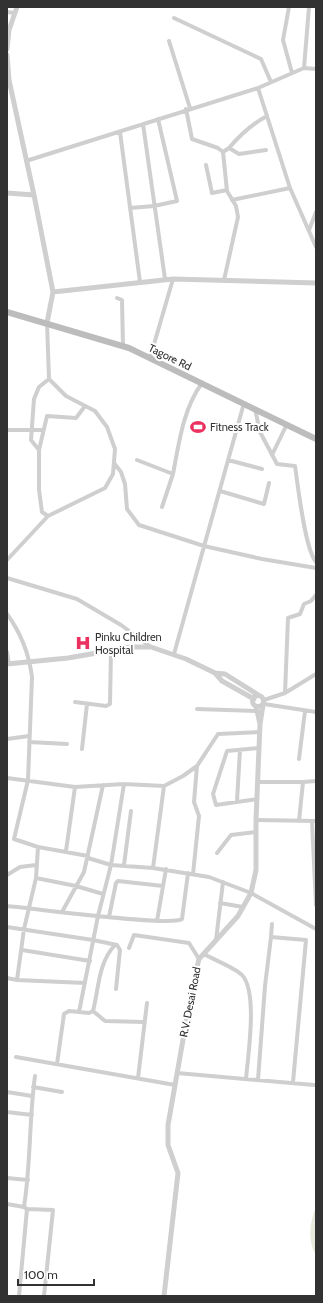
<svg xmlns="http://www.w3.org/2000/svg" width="323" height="1303" font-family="Cabin,sans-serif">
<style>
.green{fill:#e7ebdd}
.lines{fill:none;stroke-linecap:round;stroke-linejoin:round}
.minor{stroke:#cfcfcf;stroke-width:4}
.tertiary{stroke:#cfcfcf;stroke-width:5}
.secondary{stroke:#bcbcbc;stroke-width:6}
.labels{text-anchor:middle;stroke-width:4;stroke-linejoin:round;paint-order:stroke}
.street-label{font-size:11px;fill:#323232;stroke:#fff}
.poi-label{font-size:11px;fill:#323232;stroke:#fff;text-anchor:start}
</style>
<rect width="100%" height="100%" fill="#fff"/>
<!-- green -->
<path class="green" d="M316 1207V1255C307 1241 310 1221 316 1207Z"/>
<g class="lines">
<!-- minor -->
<path class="minor" d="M289 7 283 40 292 73
M7 12 14 13
M174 18 261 59 271 82
M169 41 190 108
M304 68 309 7
M258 88 290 188 316 247
M186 109 192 139 218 148 223 152 227 191 236 206 238 217 224 280
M143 124 165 279
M120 132 140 282
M229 148C240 135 252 124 267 116
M223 152 229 148 239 154 266 150
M26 161 258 88 304 68 316 69
M206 165 212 193 227 190
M232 200 290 188
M130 208 154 206 177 201 158 119
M309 230 316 212
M117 298 122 300 123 346
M150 358 173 279
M255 409 260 432 277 464 295 466C298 486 305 550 316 562
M7 430H44
M39 450 31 440 34 399 39 387 49 379
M272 455 287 424
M137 460 173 474C179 443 183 409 202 383
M228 460 262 469
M114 463 121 472 125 484 127 509 139 525 204 546 262 559 316 568
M220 491 264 504 269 483
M162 507 173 474
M48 516 42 512 39 490V450L47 416 76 418 85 406
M7 560 48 516 105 488 113 474 115 449 107 427 95 411 66 396 49 379 47 323
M7 578 77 599 121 625 151 647
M7 614C21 633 29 654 32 677L28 780 14 839 38 847 88 856
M7 652 9 664
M174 654 244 403
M285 693 288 618 300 614 304 604 311 601 316 595
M264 700 285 693 316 674
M75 702 106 706 110 704 111 650
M264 704 316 712
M197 709 256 711
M7 739 29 736
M29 742 67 744
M82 749 87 704
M299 759 305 711
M7 778 75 787 124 784 164 786 183 776 197 766 218 734 260 732
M258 782H303
M257 799 216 805 213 794 227 751 259 748
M237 801 240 750
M256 820 316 821
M299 821 303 782 316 781
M312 821 316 905
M38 847 36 878 24 929 17 980 85 983
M66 851 75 787
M217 853 231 835 256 832
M88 858 111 865 153 868 209 877 251 893 316 929
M124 865 131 811
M153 868 164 786
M193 874 199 816 194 802 197 766
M7 875 20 867 36 865
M36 878 76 886 103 894
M220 903 243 907
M7 906C31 908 170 927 182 919L188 873
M62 912 84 872 103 785
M109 917 116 883 118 881 163 886
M157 921 166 869
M272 924 271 937 306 940 293 1082
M7 927 93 940 117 945 120 950 116 989
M216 940 223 882
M129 948 134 935 189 943 199 959
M22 950 90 961
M204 954C214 960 234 967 242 975 258 992 248 1055 246 1079
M7 978 17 980
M93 1011 105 1021 144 1022
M79 1012 98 916 111 865 124 784
M16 1057 175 1085
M57 1064 64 1014 69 1011 89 1013 93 1011C99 988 98 963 115 945
M177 1073 314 1085
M138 1078 147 1003
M258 1080 265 986 271 937
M33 1087 62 1092
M7 1092 32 1096
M7 1112 32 1115
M7 1178 28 1180
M7 1204 24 1207 27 1209 53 1210 44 1296
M24 1207C31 1163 29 1119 35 1076
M19 1296 27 1209"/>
<!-- tertiary -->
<path class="tertiary" d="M7 49 9 30 17 7
M7 55 9 80 34 195 53 292 47 323
M7 193 34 195
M53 292 173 279 316 283
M7 664 68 658 131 647H151L186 659 215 673 225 674 260 696
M215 673 222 681 254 699
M252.5 701a5.5 5.5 0 1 1 11 0a5.5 5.5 0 1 1-11 0Z
M256 706 260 724
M164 1296 178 1173 168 1145V1125L193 983 199 959 238 916 251 893 256 870V820L260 724 263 705"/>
<!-- secondary -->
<path class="secondary" d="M7 312 129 348 316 439"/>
</g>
<!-- icons -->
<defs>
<symbol id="stadium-bare" viewBox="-9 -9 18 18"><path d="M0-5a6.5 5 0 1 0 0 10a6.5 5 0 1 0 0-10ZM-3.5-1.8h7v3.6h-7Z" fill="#eb3160" stroke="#fff" stroke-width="2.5" paint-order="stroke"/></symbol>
<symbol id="hospital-bare" viewBox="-9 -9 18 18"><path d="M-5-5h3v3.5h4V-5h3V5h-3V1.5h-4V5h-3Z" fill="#eb3160" stroke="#fff" stroke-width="2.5" paint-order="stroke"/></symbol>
</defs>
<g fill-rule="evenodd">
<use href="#stadium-bare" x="187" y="416" width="22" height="22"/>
<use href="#hospital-bare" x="72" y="632" width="22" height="22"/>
</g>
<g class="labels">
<!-- street labels -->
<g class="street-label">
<text transform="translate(170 357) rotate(26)" y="4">Tagore Rd</text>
<text transform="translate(190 1002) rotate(-79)" y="4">R.V. Desai Road</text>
</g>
<!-- poi labels -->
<g class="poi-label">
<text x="210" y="431">Fitness Track</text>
<text x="95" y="641">Pinku Children<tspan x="95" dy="13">Hospital</tspan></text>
</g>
</g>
<!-- border -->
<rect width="323" height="1303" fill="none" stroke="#323232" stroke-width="16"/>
<!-- scale -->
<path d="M18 1279v6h76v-6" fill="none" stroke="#323232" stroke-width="2"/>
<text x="24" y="1279" font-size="12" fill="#323232" stroke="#ffffff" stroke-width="3" paint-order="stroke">100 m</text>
</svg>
